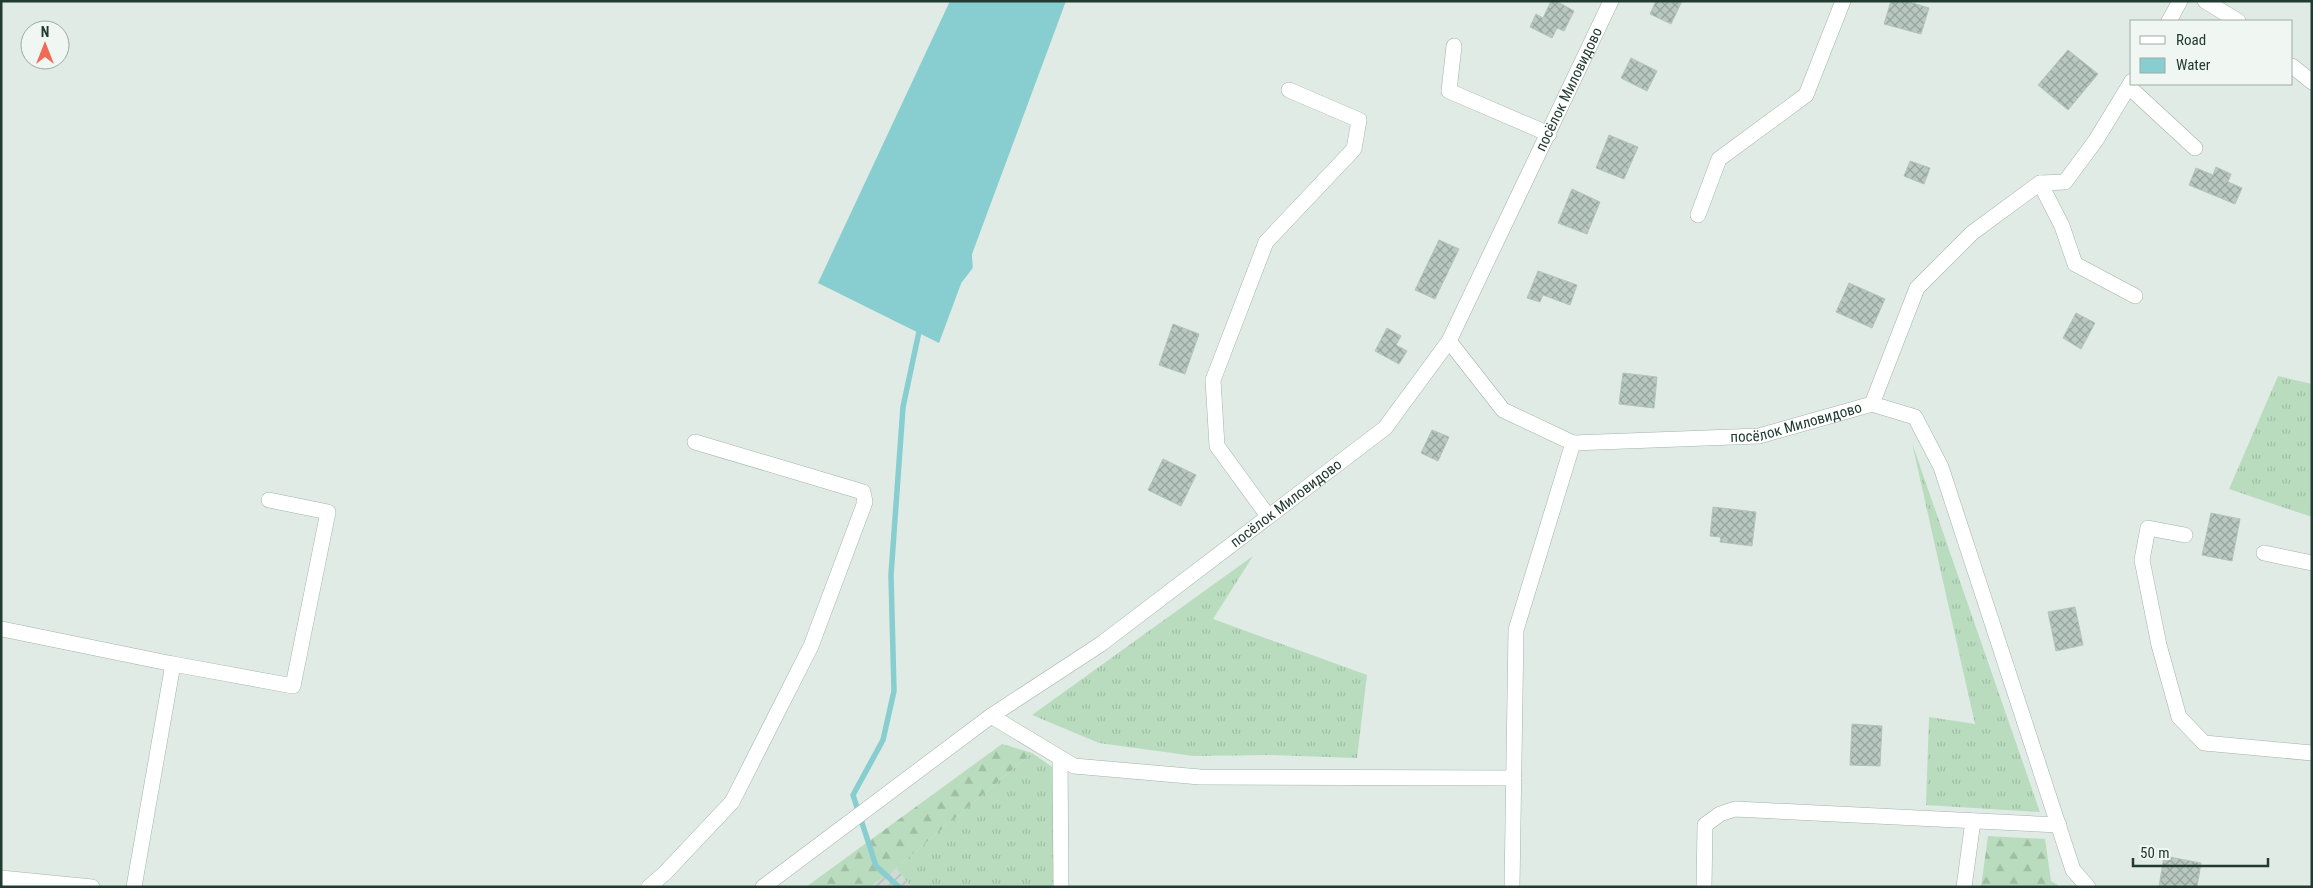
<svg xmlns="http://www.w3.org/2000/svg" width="2313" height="888" font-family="'Roboto Condensed',sans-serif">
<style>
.industrial{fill:url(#industrial-furrows)}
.grass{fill:url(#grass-tufts)}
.forest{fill:url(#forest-firs)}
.water{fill:#88ced0}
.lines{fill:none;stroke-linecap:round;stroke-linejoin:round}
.stream{stroke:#88ced0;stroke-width:5.5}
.building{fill:url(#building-cross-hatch);stroke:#b2c4bb}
.minor-casing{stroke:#a3b3ab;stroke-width:16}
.minor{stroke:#fff;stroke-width:15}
.labels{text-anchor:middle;stroke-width:4;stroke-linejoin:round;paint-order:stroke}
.street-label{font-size:15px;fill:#213b31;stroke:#f0f7f3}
</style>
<defs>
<pattern id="industrial-furrows" width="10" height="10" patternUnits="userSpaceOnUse" patternTransform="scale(1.25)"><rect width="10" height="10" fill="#cedbd3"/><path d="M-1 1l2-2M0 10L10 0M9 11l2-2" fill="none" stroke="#b1bdb6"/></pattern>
<pattern id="grass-tufts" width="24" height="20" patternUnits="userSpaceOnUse" patternTransform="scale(1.25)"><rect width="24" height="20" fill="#b9dcbe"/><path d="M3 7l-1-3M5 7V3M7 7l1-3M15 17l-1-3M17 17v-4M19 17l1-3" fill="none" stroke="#9fbea4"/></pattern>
<pattern id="forest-firs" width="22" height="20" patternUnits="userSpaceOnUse" patternTransform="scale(1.25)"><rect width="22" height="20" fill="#b9dcbe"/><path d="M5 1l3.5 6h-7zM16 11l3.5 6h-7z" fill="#9fbea4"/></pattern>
<pattern id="building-cross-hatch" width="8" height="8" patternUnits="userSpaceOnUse" patternTransform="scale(1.25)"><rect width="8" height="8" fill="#b8c8c0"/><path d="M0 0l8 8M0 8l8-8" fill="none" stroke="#95a49d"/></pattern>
</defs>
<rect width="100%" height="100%" fill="#e0ebe5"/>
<!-- industrial -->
<path class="industrial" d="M896 868 911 887H870Z"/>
<!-- grass -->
<path class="grass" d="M2278 376 2312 384V517L2229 489Z
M1912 443 2040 812 1926 805 1929 717 1975 724Z
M1253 556 1213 619 1367 675 1357 758 1268 755 1194 756 1099 743 1032 715Z
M1032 753 1058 771 1053 887H911L896 868Z"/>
<!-- forest -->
<path class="forest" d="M1002 744 1032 753 896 868 870 887H806Z
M1988 836 2045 839 2051 881 2061 887H1981Z"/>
<!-- water -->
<path class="water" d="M950 1H1066L939 343 818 283Z"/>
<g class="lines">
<!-- stream -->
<path class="stream" d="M960 280 970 267 969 253
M899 887 876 866 853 795 883 740 894 691 891 575 903 407 920 327"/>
</g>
<!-- building -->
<path class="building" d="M1551 1H1556L1574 11 1564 31 1557 28 1552 38 1530 27 1536 14 1543 18Z
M1656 1H1682L1671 24 1650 14Z
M1891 1H1906L1929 8 1921 34 1884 24Z
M2068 50 2098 74 2068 110 2038 85Z
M1631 58 1657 71 1647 91 1621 78Z
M1609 135 1638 147 1624 179 1596 168Z
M1910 161 1930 168 1924 184 1904 176Z
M2216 167 2231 174 2228 182 2242 188 2235 204 2189 185 2196 168 2213 175Z
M1572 189 1600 202 1587 234 1558 223Z
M1439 240 1459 249 1435 299 1415 290Z
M1538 271 1577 285 1570 305 1543 295 1540 302 1527 298Z
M1849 283 1885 299 1872 328 1836 312Z
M2076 313 2095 323 2081 349 2063 338Z
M1173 324 1199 334 1185 374 1159 365Z
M1387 328 1401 336 1396 345 1407 351 1399 364 1375 351Z
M1623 373 1657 377 1654 408 1619 404Z
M1432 430 1449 437 1438 461 1421 453Z
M1163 459 1196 475 1181 506 1148 490Z
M1713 507 1756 512 1752 546 1720 542 1721 537 1710 536Z
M2211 513 2240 519 2232 561 2202 555Z
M2075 607 2083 645 2056 651 2048 612Z
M1852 724 1882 726 1880 766 1850 765Z
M2164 856 2201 863 2197 887H2159Z"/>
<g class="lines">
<defs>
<g id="minor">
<path d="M2205 1 2238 21"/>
<path d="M2169 21 2180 1"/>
<path d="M1454 46 1449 91 1549 134"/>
<path d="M2292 66 2312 82"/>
<path d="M2129 87 2195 148"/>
<path d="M2040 183 2062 226 2075 264 2135 296"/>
<path d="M1698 215 1719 159 1806 95 1843 1"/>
<path id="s1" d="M1449 341 1503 410 1573 443 1759 436 1872 404 1917 288 1972 233 2040 183 2065 182 2096 140 2132 81"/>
<path d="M1872 404 1915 417 1941 467 2073 870 2088 887"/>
<path d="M1268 516 1217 446 1213 380 1266 242 1354 149 1359 120 1289 90"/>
<path d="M2185 535 2148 528 2142 560 2159 645 2179 717 2204 743 2312 753"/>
<path d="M2264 553 2312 563"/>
<path d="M2 629 173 664"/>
<path d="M991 716 1074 766 1200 777 1514 778"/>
<path d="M1060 758 1061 887"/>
<path d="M1 878 92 887"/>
<path d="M134 887 173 664 293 686 328 512 269 500"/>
<path d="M649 887 665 873 732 802 811 646 865 502 863 492 695 442"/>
<path id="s2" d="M763 887 991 716 1101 644 1385 428 1449 341 1611 1"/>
<path d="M1512 887 1516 630 1573 443"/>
<path d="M1704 887 1705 825 1720 814 1735 809 2059 825"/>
<path d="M1964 887 1973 821"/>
</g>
</defs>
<!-- minor casing -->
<use href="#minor" class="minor-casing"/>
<!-- minor -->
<use href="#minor" class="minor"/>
</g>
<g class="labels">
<!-- street labels -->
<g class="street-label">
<text dy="5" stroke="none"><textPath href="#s2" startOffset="1160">посёлок Миловидово</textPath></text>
<text dy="5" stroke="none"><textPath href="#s1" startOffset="390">посёлок Миловидово</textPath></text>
<text dy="5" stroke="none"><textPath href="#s2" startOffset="649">посёлок Миловидово</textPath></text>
</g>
</g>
<!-- border -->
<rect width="2313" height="888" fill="none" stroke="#213b31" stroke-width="5"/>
<!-- legend -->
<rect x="2130" y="20" width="162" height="65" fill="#f0f7f3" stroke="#9daca5"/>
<rect x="2140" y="36" width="25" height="8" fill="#ffffff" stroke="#9daca5"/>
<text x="2176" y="45" font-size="15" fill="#213b31">Road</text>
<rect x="2140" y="58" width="25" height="15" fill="#88ced0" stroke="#9daca5"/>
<text x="2176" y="70" font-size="15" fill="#213b31">Water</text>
<!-- north arrow -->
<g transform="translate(45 45)"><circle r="24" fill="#f0f7f3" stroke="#9daca5"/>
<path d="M0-4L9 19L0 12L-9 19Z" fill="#f06a58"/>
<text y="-8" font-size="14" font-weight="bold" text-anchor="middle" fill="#213b31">N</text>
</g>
<!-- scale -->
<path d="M2133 858v8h135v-8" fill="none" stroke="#213b31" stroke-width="2.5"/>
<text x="2140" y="858" font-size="15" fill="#213b31" stroke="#f0f7f3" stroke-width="4" paint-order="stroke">50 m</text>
</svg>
